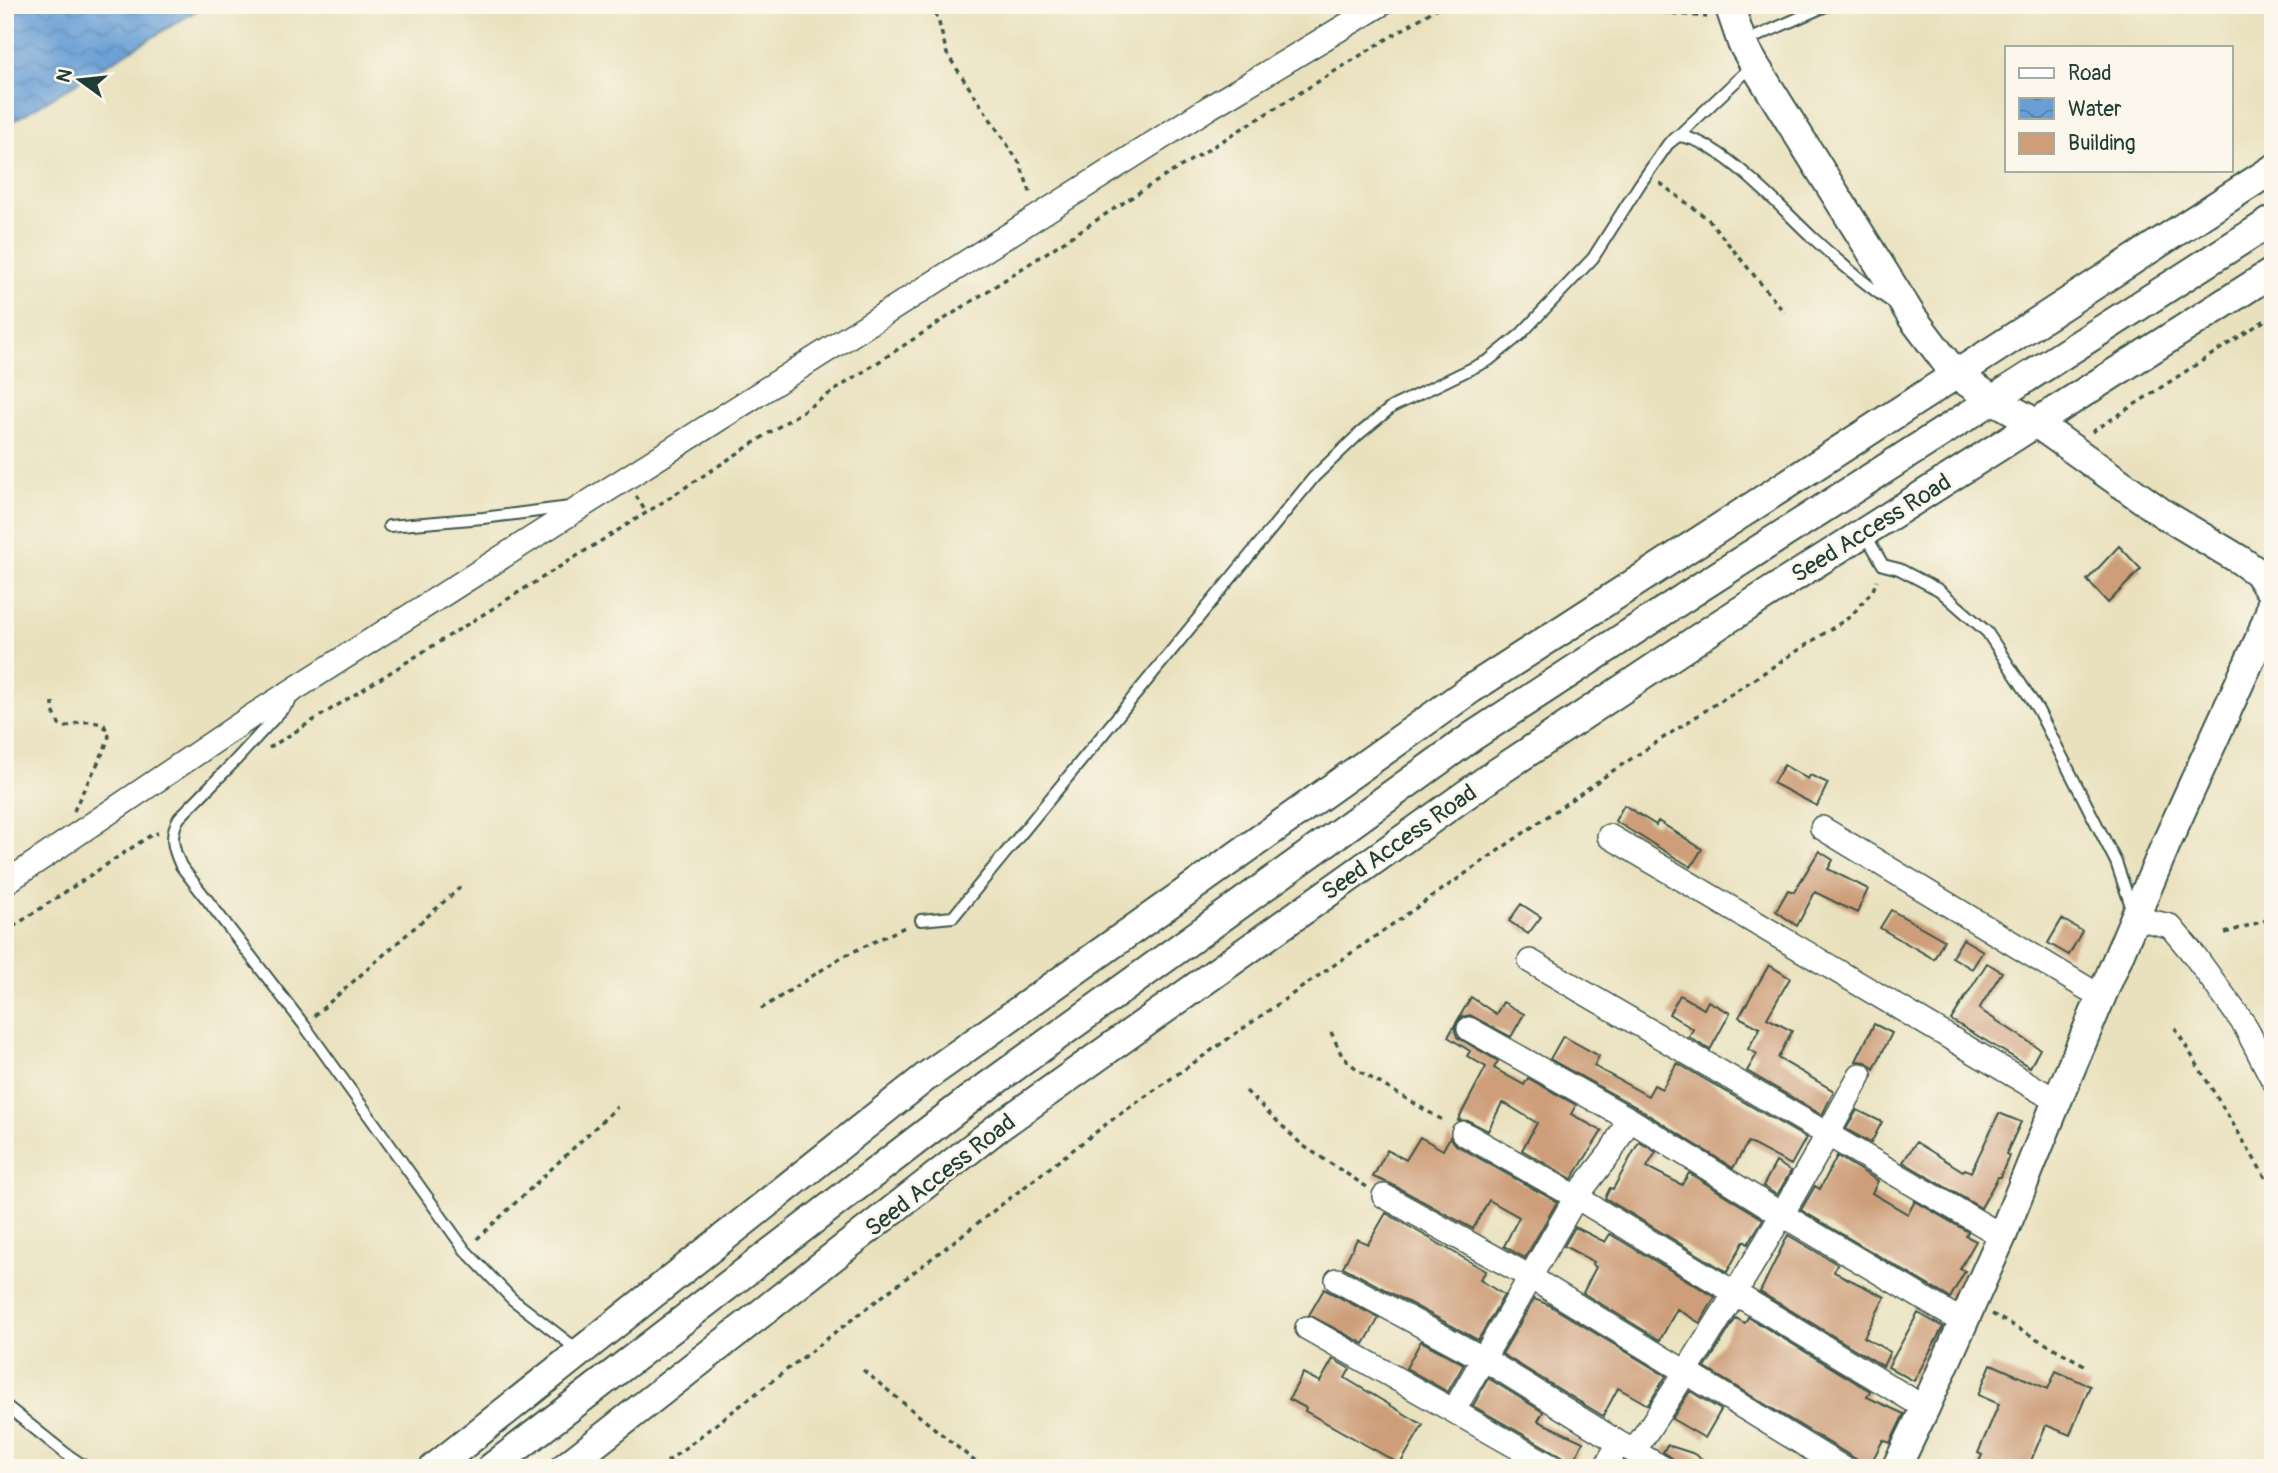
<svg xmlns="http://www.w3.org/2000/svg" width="2278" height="1473" font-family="Pangolin,sans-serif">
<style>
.water{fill:url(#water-waves);stroke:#446e85;stroke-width:2}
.building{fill:#cd9e79}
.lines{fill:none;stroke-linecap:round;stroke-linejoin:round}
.service-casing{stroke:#3d5649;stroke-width:14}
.minor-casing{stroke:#3d5649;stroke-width:26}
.tertiary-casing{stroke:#3d5649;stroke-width:32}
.path{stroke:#3d5649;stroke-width:3.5;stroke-dasharray:5 5;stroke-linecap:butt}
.service{stroke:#fff;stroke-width:10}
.minor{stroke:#fff;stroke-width:23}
.tertiary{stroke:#fff;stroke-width:28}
.labels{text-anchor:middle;stroke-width:6;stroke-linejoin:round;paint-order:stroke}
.street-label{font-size:24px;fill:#1f3d34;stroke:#fbf7ec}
</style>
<defs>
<pattern id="water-waves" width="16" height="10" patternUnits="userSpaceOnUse" patternTransform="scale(1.75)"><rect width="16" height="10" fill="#699fd6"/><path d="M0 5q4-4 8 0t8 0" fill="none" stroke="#5683ae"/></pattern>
</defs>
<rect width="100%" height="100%" fill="#fbf7ec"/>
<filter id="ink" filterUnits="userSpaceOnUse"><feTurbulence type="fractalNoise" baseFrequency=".0143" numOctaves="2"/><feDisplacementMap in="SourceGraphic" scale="14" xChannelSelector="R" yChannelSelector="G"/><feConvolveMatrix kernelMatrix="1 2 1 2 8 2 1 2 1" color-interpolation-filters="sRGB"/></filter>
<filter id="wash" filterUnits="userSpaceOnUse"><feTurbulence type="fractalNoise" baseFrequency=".00686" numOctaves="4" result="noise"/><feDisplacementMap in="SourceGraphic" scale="28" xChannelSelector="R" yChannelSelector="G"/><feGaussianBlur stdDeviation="1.57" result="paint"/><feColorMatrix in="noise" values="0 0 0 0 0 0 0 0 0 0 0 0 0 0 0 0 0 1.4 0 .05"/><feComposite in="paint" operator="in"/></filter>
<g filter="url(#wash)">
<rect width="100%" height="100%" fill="#e9e1bd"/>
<!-- water -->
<path class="water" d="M5 5H206L5 126Z"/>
<g id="blocks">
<!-- building -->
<path class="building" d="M2119 546 2141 569 2108 603 2087 580Z
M1784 765 1808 779 1810 775 1828 783 1817 806 1773 783Z
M1624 805 1656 825 1658 821 1702 849 1691 867 1615 821Z
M1819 851 1833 860 1828 869 1868 889 1857 913 1815 892 1797 926 1776 911 1788 890 1794 892Z
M1521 904 1541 917 1528 934 1509 921Z
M1891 910 1944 940 1934 959 1880 928Z
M2062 919 2082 931 2069 955 2048 943Z
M1963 939 1983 951 1972 969 1952 957Z
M1987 963 2002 972 1979 1009 2040 1049 2030 1067 1951 1020Z
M1769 965 1790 978 1767 1018 1792 1031 1778 1058 1834 1091 1822 1115 1747 1071 1757 1054 1748 1049 1760 1028 1739 1017Z
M1680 995 1704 1009 1708 1001 1730 1013 1710 1050 1689 1037 1693 1029 1669 1014Z
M1471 997 1496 1014 1503 1002 1524 1014 1511 1037 1470 1015 1462 1017 1457 1022 1455 1030 1457 1037 1498 1061 1494 1068 1524 1085 1528 1078 1576 1105 1571 1114 1602 1131 1572 1179 1522 1150 1537 1123 1506 1104 1502 1103 1488 1131 1469 1121 1458 1120 1486 1067 1467 1056 1470 1051 1448 1037Z
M1874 1024 1892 1033 1874 1069 1866 1062 1856 1061Z
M1563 1036 1599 1056 1594 1066 1648 1096 1654 1085 1662 1089 1677 1063 1806 1138 1791 1165 1748 1142 1733 1168 1636 1107 1550 1059Z
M1857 1110 1882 1122 1871 1143 1846 1129Z
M1999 1113 2021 1122 2006 1154 2009 1156 2000 1177H1998L1981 1208 1903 1162 1916 1142 1963 1171 1965 1169 1971 1172Z
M1420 1137 1443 1150 1450 1137 1456 1145 1557 1202 1525 1258 1504 1246 1519 1217 1489 1200 1473 1229 1391 1184 1373 1177 1387 1150 1406 1160Z
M1639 1142 1656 1152 1647 1167 1682 1185 1689 1173 1763 1219 1748 1244 1744 1241 1727 1272 1605 1198 1610 1188 1613 1189Z
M1837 1156 1878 1181 1872 1193 1908 1214 1915 1201 1968 1232 1966 1236 1976 1241 1960 1269 1965 1271 1950 1298 1801 1210 1815 1186 1820 1189Z
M1776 1162 1791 1171 1777 1195 1763 1186Z
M1386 1213 1486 1271 1480 1280 1504 1295 1478 1340 1343 1267 1357 1239 1368 1244Z
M1575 1227 1605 1242 1610 1234 1715 1297 1700 1323 1677 1309 1660 1340 1583 1293 1596 1267 1592 1264 1594 1262 1564 1246Z
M1788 1235 1837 1264 1834 1272 1885 1297 1864 1337 1890 1352 1883 1366 1760 1292Z
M1324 1289 1379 1318 1364 1344 1309 1315Z
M1534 1299 1549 1305 1666 1376 1648 1405 1618 1388 1603 1416 1502 1354Z
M1918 1313 1943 1327 1914 1381 1888 1367Z
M1748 1317 1870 1391 1867 1397 1904 1414 1890 1443 1883 1440 1869 1467 1705 1368 1736 1318 1745 1323Z
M1421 1341 1464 1364 1448 1392 1406 1368Z
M1333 1359 1350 1369 1345 1378 1423 1425 1400 1464 1305 1411 1306 1408 1289 1399 1303 1373 1320 1382Z
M1991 1364 2048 1389 2056 1371 2090 1386 2070 1435 2046 1425 2028 1468H1976L1982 1455 1978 1453 1999 1404 1978 1395Z
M1488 1378 1543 1412 1538 1421 1583 1442 1571 1468H1568L1566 1460 1561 1456 1473 1406Z
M1690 1391 1721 1410 1705 1438 1672 1419Z
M1667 1445 1692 1453 1718 1468H1677L1675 1460 1663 1452Z"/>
</g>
</g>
<g filter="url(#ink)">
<use href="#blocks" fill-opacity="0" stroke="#3d5649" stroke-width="2"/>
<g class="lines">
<defs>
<path id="service" d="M1742 43 1828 5
M1678 136 1752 66
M389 526 483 518 570 507
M1864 532 1883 565 1899 569 1939 590 1987 632 2038 710 2116 862 2132 909
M290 701 234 762 179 818C169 835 173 849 181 866L304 1025 465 1250 512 1299 578 1350
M921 920 953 917 1314 477 1359 434 1392 407 1489 360 1520 335 1593 258 1640 184 1668 144 1678 136C1718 138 1783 210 1813 238 1839 262 1864 284 1893 303
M5 1405 65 1453 87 1468"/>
<path id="minor" d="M1822 828 2101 997
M1609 836 2057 1101
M5 883 249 718 1210 107 1380 5
M2135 918 2170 926 2195 956 2244 1024 2273 1080
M1530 961 2002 1236
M1469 1029 1629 1119
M1463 1133 1576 1197 1925 1408
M1384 1196 1530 1277 1843 1468
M1337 1280 1484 1359 1619 1443 1663 1468
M1307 1328 1554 1468
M1454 1410 1576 1197 1611 1152 1629 1119 1781 1214 1963 1322
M1634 1451C1715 1330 1791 1204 1860 1075
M1605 1468 1619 1443"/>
<path id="tertiary" d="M1729 5 1742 43 1754 64 1912 317 1955 374 1994 400 2036 423 2162 513 2240 560 2257 572 2273 595 2270 611 2260 638 2166 844 2057 1101 2002 1236 1925 1408 1896 1468
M434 1468 927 1076 1471 689 2273 169
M491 1468 970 1099 1473 736 1699 588 2273 220
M564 1468 996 1129 1492 776 1720 624 2273 272"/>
</defs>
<!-- service casing -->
<use href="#service" class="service-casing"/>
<!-- minor casing -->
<use href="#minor" class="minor-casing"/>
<!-- tertiary casing -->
<use href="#tertiary" class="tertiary-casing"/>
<!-- path -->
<path class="path" d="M929 5 938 19 947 54 1020 164 1032 197
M1645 5 1660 12 1707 17
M1660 183 1708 219 1784 312
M2092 432 2273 315
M636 496 646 512
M53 702V711L59 724 66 727C80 721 90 720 104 725L109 736C101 763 84 785 74 811
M269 748 649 511 1146 188 1442 5
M5 932 151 835 158 833
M2225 933 2273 918
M761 1009 842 957 907 926
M314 1016 463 885
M2175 1028 2273 1190
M1331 1032 1342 1056 1359 1071 1446 1122
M1246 1091 1302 1145 1367 1187
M477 1239 617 1107
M1992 1314 2088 1367
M863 1370 983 1468
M659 1468 1113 1119 1614 770 1851 616 1873 590 1877 580"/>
<!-- service -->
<use href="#service" class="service"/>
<!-- minor -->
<use href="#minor" class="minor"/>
<!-- tertiary -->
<use href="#tertiary" class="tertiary"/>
</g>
</g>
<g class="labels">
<!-- street labels -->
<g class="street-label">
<text transform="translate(1871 528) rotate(-32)" y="8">Seed Access Road</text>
<text transform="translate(1399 842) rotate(-35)" y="8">Seed Access Road</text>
<text transform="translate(940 1175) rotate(-38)" y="8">Seed Access Road</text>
</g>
</g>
<!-- margin -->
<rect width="2278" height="1473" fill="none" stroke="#fbf7ec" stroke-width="28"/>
<!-- legend -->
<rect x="2005" y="46" width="228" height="126" fill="#fbf7ec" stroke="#a3ada2" stroke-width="2"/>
<rect x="2019" y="68" width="35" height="10" fill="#ffffff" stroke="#a3ada2" stroke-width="2"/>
<text x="2068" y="80" font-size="21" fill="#1f3d34">Road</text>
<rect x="2019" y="98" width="35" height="21" fill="url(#water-waves)" stroke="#a3ada2" stroke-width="2"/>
<text x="2068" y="116" font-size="21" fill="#1f3d34">Water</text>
<rect x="2019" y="133" width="35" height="21" fill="#cd9e79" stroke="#a3ada2" stroke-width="2"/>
<text x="2068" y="150" font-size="21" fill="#1f3d34">Building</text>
<!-- north arrow -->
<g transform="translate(80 80) rotate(285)" stroke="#fbf7ec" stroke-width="5" paint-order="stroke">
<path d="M0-5L12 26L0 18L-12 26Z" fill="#1f3d34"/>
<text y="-10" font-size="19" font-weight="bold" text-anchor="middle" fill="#1f3d34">N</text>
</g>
</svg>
